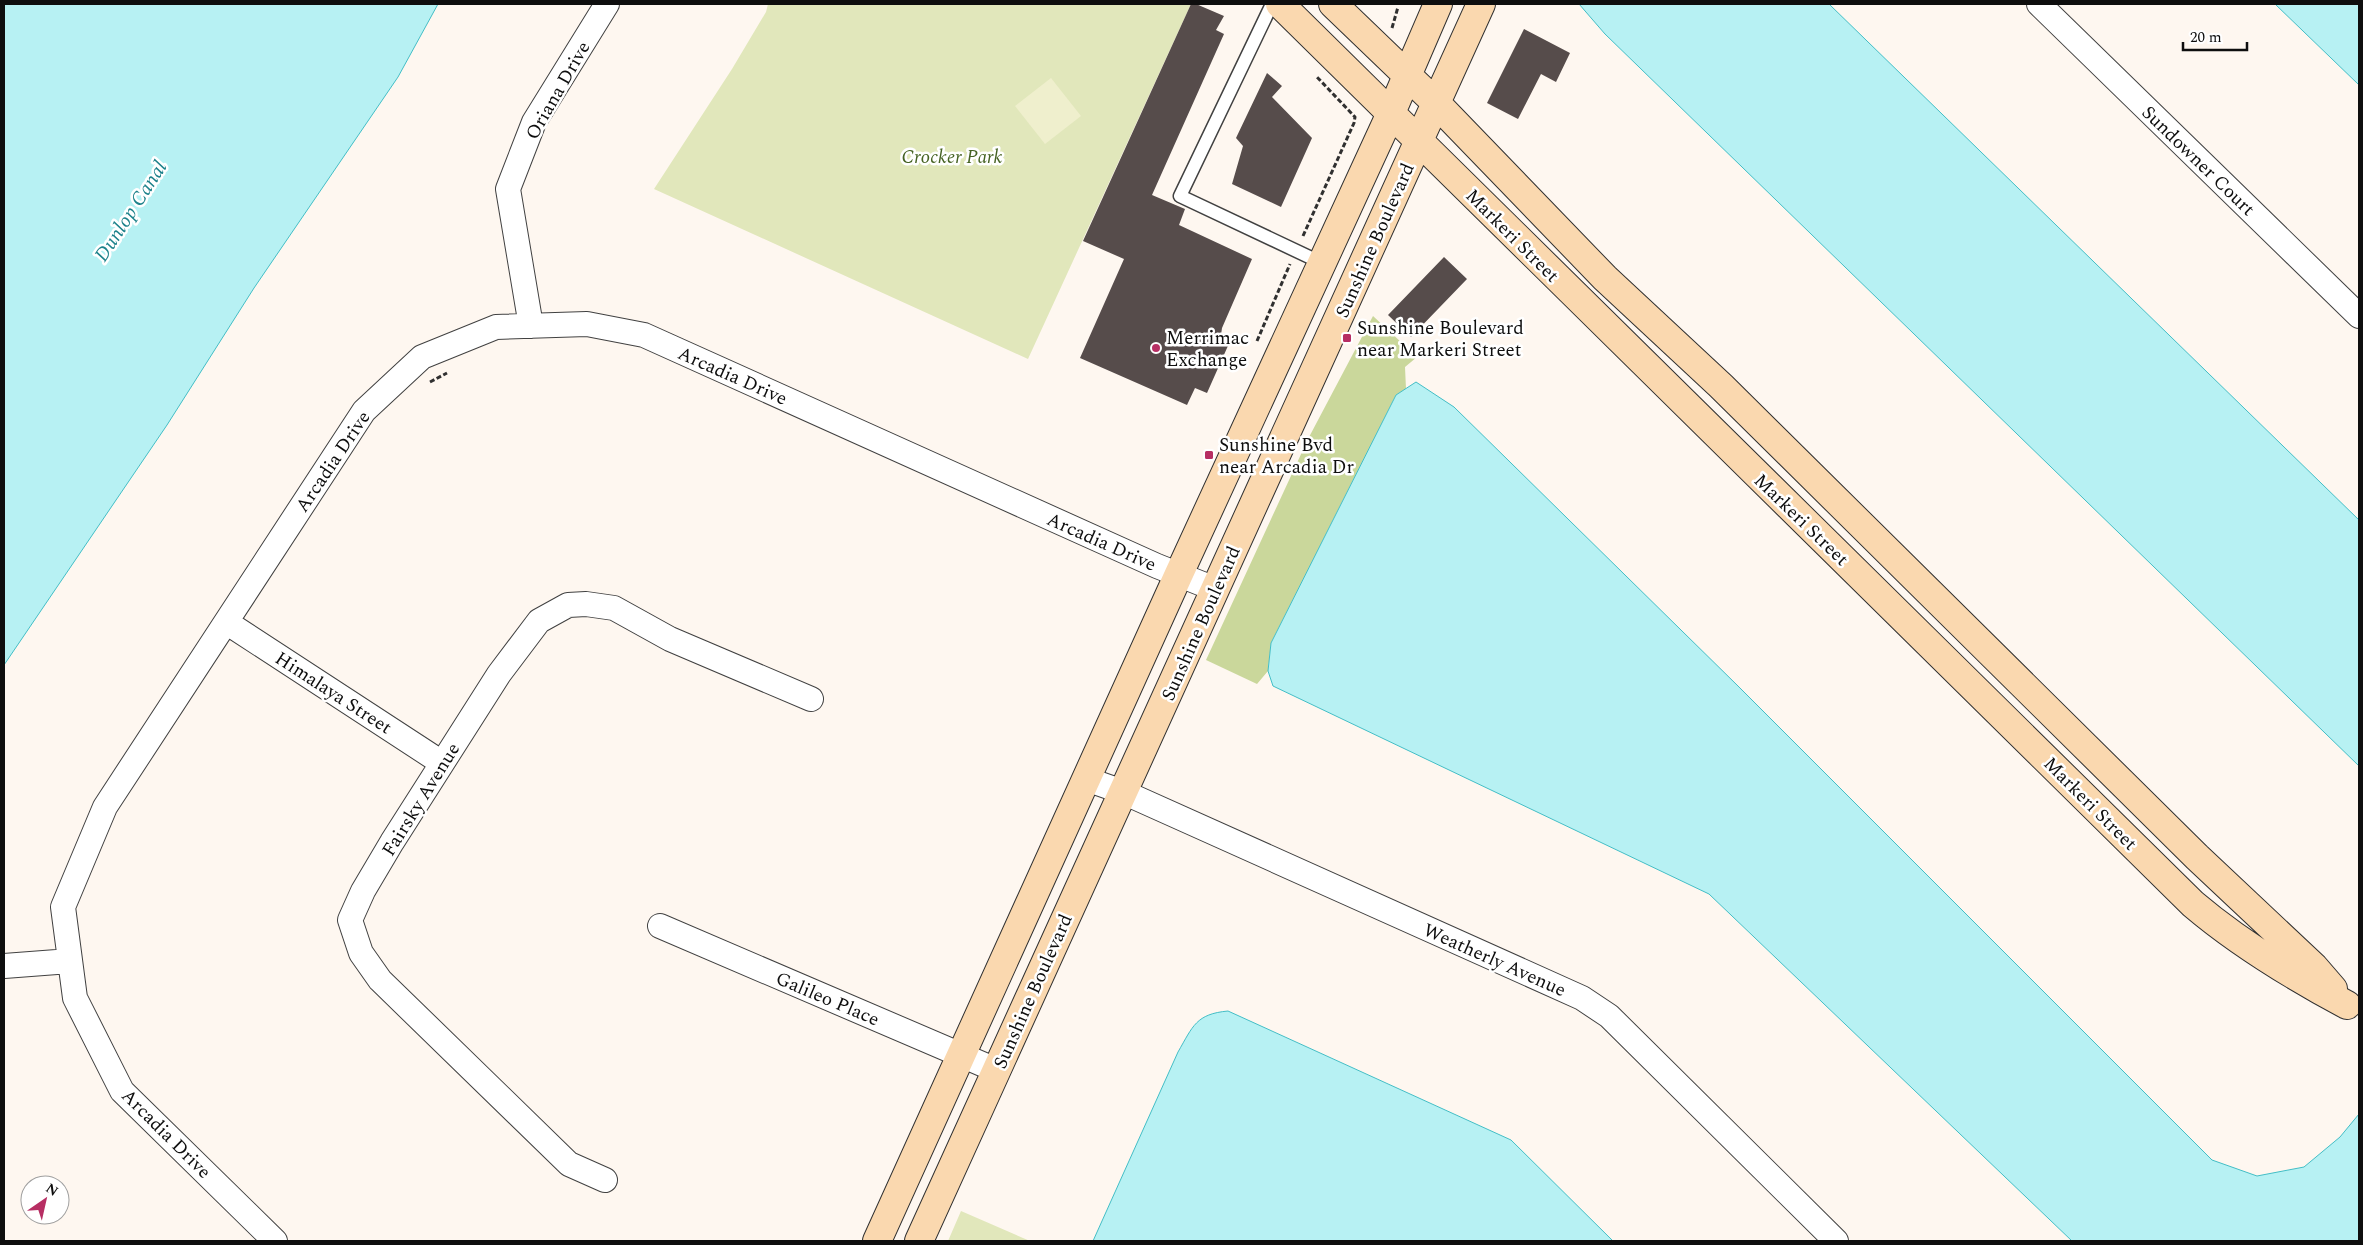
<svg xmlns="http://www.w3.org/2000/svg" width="2363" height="1245" font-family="Spectral,serif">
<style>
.green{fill:#e1e7bb}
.forest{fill:#cad79b}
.pitch{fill:#efefcd}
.water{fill:#b7f1f3;stroke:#43bec6}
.building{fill:#564c4b}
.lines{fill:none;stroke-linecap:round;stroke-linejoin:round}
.service-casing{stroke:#414141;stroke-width:15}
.minor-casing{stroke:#414141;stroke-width:26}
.secondary-casing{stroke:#303030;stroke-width:30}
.path{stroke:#303030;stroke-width:3;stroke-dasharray:5 2.5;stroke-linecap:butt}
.service{stroke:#fff;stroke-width:12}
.minor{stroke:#fff;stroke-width:24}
.secondary{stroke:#fad8af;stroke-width:28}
.poi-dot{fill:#b72e63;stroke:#fff;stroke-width:2}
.labels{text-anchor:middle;stroke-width:5;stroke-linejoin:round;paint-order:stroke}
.street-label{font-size:19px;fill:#0e0e0e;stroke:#fff}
.park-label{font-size:19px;font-style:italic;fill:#456222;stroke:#fff}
.poi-label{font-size:19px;fill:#0e0e0e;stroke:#fff;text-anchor:start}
.water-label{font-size:20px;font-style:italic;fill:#1d828b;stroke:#fff}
</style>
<rect width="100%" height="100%" fill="#fef7f0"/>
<!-- green -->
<path class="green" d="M768 4H1191L1028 359 654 189 732 69 766 12Z
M961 1211 1030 1241H948Z"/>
<!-- forest -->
<path class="forest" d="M1373 316 1417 357 1405 367 1406 389 1396 395 1271 643 1268 671 1257 684 1206 660 1308 439Z"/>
<!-- pitch -->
<path class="pitch" d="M1051 78 1081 116 1045 144 1015 106Z"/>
<!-- water -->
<path class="water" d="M4 4H438L398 77 254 288 167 425 4 665Z
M1579 4H1829L2359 520V766L1605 34Z
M2275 4H2359V85Z
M1416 382 1454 407 1738 686 2212 1160 2257 1176 2304 1167 2340 1137 2359 1114V1241H2072L1709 894 1273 686 1268 671 1271 643 1396 395Z
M1228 1011 1511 1140 1613 1241H1093L1178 1052C1193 1026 1196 1014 1228 1011Z"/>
<!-- building -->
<path class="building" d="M1191 4H1196L1224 16 1216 30 1224 34 1152 195 1185 209 1179 225 1252 259 1222 328 1221 335 1231 339 1207 393 1195 388 1187 405 1080 358 1124 259 1083 241Z
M1524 29 1570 53 1556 82 1541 74 1518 119 1487 103Z
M1267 73 1282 86 1272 97 1312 138 1281 207 1232 184 1243 146 1236 138Z
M1444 257 1467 279 1411 337 1388 315Z"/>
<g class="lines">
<defs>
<path id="service" d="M1272 4 1180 196 1322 263"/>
<path id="minor" d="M2039 4 2359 316
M531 326 508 189 534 122 607 4
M226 622 442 763
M1086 779 1123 792 1582 998 1609 1016 1836 1241
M660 926 996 1070
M4 966 70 961
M605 1180 569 1164 380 980 361 953 350 920 363 891 392 842 499 674 539 621 568 605 586 604 614 608 670 639 811 699
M275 1241 122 1091 75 998 63 907 105 807 364 411 422 357 496 327 587 324 644 335 1157 566 1215 589"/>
<path id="secondary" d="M1280 4 2193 904C2240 944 2293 976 2347 1005
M1333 4 1436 103 1605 278 1721 386 2197 857 2314 967 2333 989
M877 1241 1178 576 1391 113 1438 4
M919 1241 1481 4"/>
</defs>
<!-- service casing -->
<use href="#service" class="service-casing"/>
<!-- minor casing -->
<use href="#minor" class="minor-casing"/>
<!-- secondary casing -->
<use href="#secondary" class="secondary-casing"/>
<!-- path -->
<path class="path" d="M1392 28 1398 7
M1303 236 1354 123 1355 117 1316 76
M1257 341 1290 264
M430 382 447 373"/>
<!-- service -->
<use href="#service" class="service"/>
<!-- minor -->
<use href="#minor" class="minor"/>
<!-- secondary -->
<use href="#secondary" class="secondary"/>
</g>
<!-- markers -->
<g class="poi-dot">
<rect x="1342" y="333" width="10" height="10" rx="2.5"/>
<circle cx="1156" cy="348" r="5"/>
<rect x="1204" y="450" width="10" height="10" rx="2.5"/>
</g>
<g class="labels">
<!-- street labels -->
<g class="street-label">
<text transform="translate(557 90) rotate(-60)" y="7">Oriana Drive</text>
<text transform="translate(2199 160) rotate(44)" y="7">Sundowner Court</text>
<text transform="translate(1513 235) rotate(45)" y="7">Markeri Street</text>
<text transform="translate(1374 240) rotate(-66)" y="7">Sunshine Boulevard</text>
<text transform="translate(733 375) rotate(24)" y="7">Arcadia Drive</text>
<text transform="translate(332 461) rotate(-56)" y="7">Arcadia Drive</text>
<text transform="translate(1802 519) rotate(44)" y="7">Markeri Street</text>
<text transform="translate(1102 541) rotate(24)" y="7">Arcadia Drive</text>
<text transform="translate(1200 623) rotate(-66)" y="7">Sunshine Boulevard</text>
<text transform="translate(334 692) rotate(33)" y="7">Himalaya Street</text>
<text transform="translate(420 799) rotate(-58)" y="7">Fairsky Avenue</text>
<text transform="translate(2091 803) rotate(45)" y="7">Markeri Street</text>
<text transform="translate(1495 959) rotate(24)" y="7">Weatherly Avenue</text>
<text transform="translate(1032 991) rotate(-66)" y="7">Sunshine Boulevard</text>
<text transform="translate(828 998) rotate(23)" y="7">Galileo Place</text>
<text transform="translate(167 1133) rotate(45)" y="7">Arcadia Drive</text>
</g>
<!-- park labels -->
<g class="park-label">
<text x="952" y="163">Crocker Park</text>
</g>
<!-- poi labels -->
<g class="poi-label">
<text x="1357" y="334">Sunshine Boulevard<tspan x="1357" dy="22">near Markeri Street</tspan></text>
<text x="1166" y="344">Merrimac<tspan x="1166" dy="22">Exchange</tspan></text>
<text x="1219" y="451">Sunshine Bvd<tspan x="1219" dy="22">near Arcadia Dr</tspan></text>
</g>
<!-- water labels -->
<g class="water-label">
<text transform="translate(130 211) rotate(-57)" y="7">Dunlop Canal</text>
</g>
</g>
<!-- border -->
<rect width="2363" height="1245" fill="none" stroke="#0e0e0e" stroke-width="10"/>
<!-- north arrow -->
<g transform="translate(45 1200) rotate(34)"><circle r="24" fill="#ffffff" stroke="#9f9f9f"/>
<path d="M0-4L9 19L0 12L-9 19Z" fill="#b72e63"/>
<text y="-8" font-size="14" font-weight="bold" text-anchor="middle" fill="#0e0e0e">N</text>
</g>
<!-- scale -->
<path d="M2183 42v8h64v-8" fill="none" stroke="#0e0e0e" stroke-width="2.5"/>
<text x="2190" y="42" font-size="15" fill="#0e0e0e" stroke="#ffffff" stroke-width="4" paint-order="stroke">20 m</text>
</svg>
